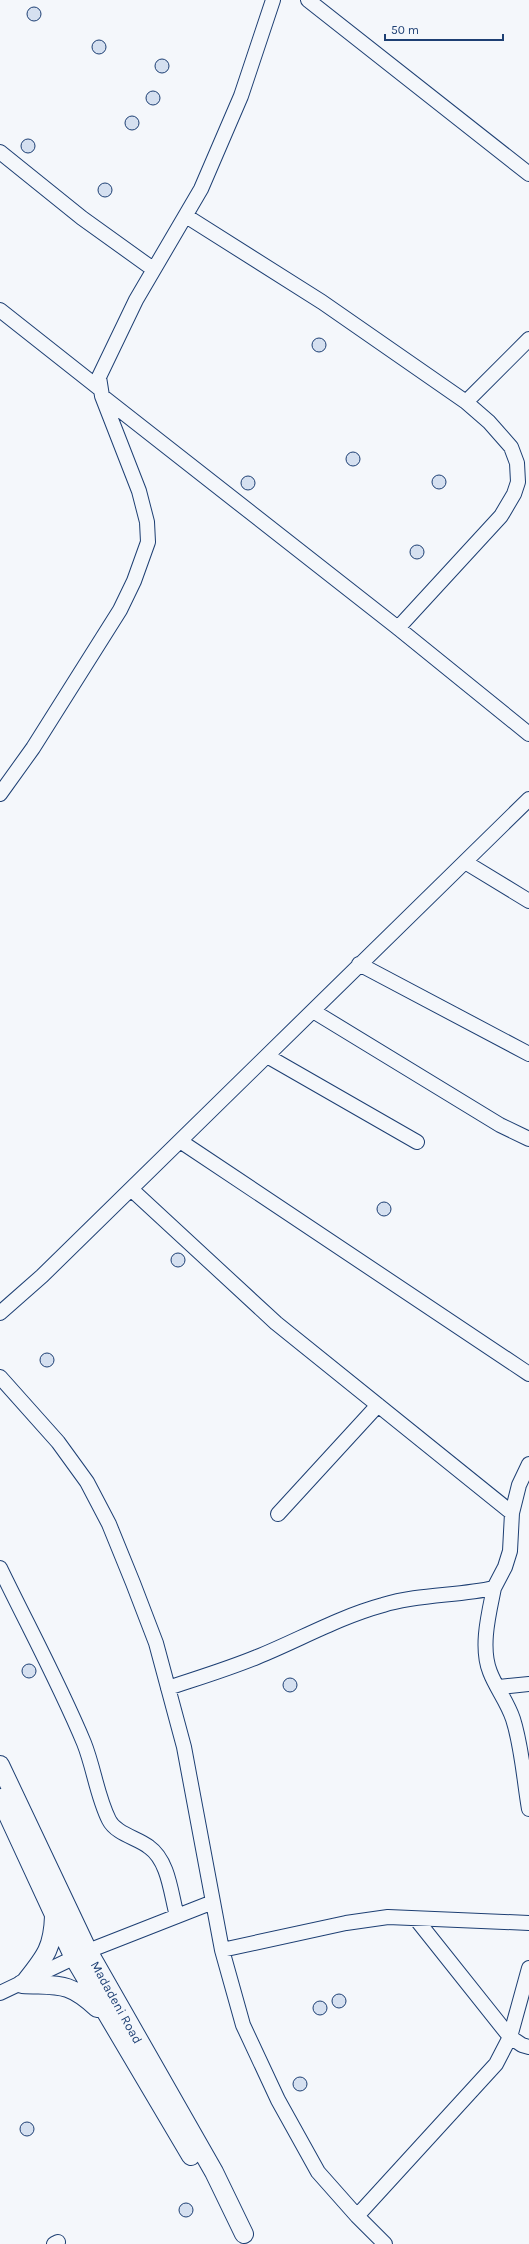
<svg xmlns="http://www.w3.org/2000/svg" width="529" height="2244" font-family="Karla,sans-serif">
<style>
.building{fill:#d5e0f0;stroke:#1d3f73}
.lines{fill:none;stroke-linecap:round;stroke-linejoin:round}
.minor-casing{stroke:#1d3f73;stroke-width:16}
.tertiary-casing{stroke:#1d3f73;stroke-width:20}
.minor{stroke:#f4f7fb;stroke-width:14}
.tertiary{stroke:#f4f7fb;stroke-width:18}
.labels{text-anchor:middle;stroke-width:3;stroke-linejoin:round;paint-order:stroke}
.street-label{font-size:13px;fill:#1d3f73;stroke:#f4f7fb}
</style>
<rect width="100%" height="100%" fill="#f4f7fb"/>
<!-- building -->
<path class="building" d="M27 14a7 7 0 1 1 14 0a7 7 0 1 1-14 0Z
M92 47a7 7 0 1 1 14 0a7 7 0 1 1-14 0Z
M155 66a7 7 0 1 1 14 0a7 7 0 1 1-14 0Z
M146 98a7 7 0 1 1 14 0a7 7 0 1 1-14 0Z
M125 123a7 7 0 1 1 14 0a7 7 0 1 1-14 0Z
M21 146a7 7 0 1 1 14 0a7 7 0 1 1-14 0Z
M98 190a7 7 0 1 1 14 0a7 7 0 1 1-14 0Z
M312 345a7 7 0 1 1 14 0a7 7 0 1 1-14 0Z
M346 459a7 7 0 1 1 14 0a7 7 0 1 1-14 0Z
M432 482a7 7 0 1 1 14 0a7 7 0 1 1-14 0Z
M241 483a7 7 0 1 1 14 0a7 7 0 1 1-14 0Z
M410 552a7 7 0 1 1 14 0a7 7 0 1 1-14 0Z
M377 1209a7 7 0 1 1 14 0a7 7 0 1 1-14 0Z
M171 1260a7 7 0 1 1 14 0a7 7 0 1 1-14 0Z
M40 1360a7 7 0 1 1 14 0a7 7 0 1 1-14 0Z
M22 1671a7 7 0 1 1 14 0a7 7 0 1 1-14 0Z
M283 1685a7 7 0 1 1 14 0a7 7 0 1 1-14 0Z
M332 2001a7 7 0 1 1 14 0a7 7 0 1 1-14 0Z
M313 2008a7 7 0 1 1 14 0a7 7 0 1 1-14 0Z
M293 2084a7 7 0 1 1 14 0a7 7 0 1 1-14 0Z
M20 2129a7 7 0 1 1 14 0a7 7 0 1 1-14 0Z
M179 2210a7 7 0 1 1 14 0a7 7 0 1 1-14 0Z"/>
<g class="lines">
<defs>
<path id="minor" d="M308 0 529 174
M0 152 82 218 153 269
M186 216 322 302 466 402 489 422 511 447 517 463 518 482 514 494 501 516 398 628
M0 310 100 389
M102 396 398 628 529 734
M466 402 529 339
M0 794 33 748 120 610 134 581 148 542 147 522 139 491 102 396 99 377 136 300 201 189 241 96 273 0
M465 862 529 901
M359 964 529 1054
M313 1011 500 1125 529 1139
M267 1056 417 1142
M180 1141 529 1374
M131 1189 276 1323 512 1513
M0 1313 42 1276 529 799
M0 1377 58 1442 87 1482 109 1524 133 1583 156 1643 184 1747 222 1950 243 2025 278 2100 318 2172 357 2216 385 2244
M278 1514 378 1405
M0 1568C28 1626 59 1683 84 1743 94 1768 97 1796 109 1820 116 1834 138 1838 149 1847 169 1861 171 1895 177 1916
M494 1588C489 1613 480 1647 490 1672 496 1688 507 1701 513 1719 522 1747 524 1780 529 1809
M499 1687 529 1684
M168 1688C198 1678 228 1669 257 1657 299 1640 339 1617 383 1605 419 1594 457 1596 494 1588L505 1567 510 1551 512 1513 519 1485 529 1464
M416 1919 510 2037 522 2045 529 2047
M222 1950 346 1923 388 1917 529 1923
M0 1993 88 1951 213 1902
M357 2216 496 2064 510 2037 529 1968
M54 2244 58 2242"/>
<path id="tertiary" d="M0 1765 88 1951 214 2172 244 2234
M0 1798 74 1958 191 2156
M26 1981C45 1957 53 1948 54 1916
M22 1984C59 1986 68 1981 97 2008"/>
</defs>
<!-- minor casing -->
<use href="#minor" class="minor-casing"/>
<!-- tertiary casing -->
<use href="#tertiary" class="tertiary-casing"/>
<!-- minor -->
<use href="#minor" class="minor"/>
<!-- tertiary -->
<use href="#tertiary" class="tertiary"/>
</g>
<g class="labels">
<!-- street labels -->
<g class="street-label">
<text transform="translate(117 2002) rotate(61)" y="5">Madadeni Road</text>
</g>
</g>
<!-- scale -->
<path d="M385 34v6h118v-6" fill="none" stroke="#1d3f73" stroke-width="2"/>
<text x="391" y="34" font-size="12" fill="#1d3f73" stroke="#f4f7fb" stroke-width="3" paint-order="stroke">50 m</text>
</svg>
